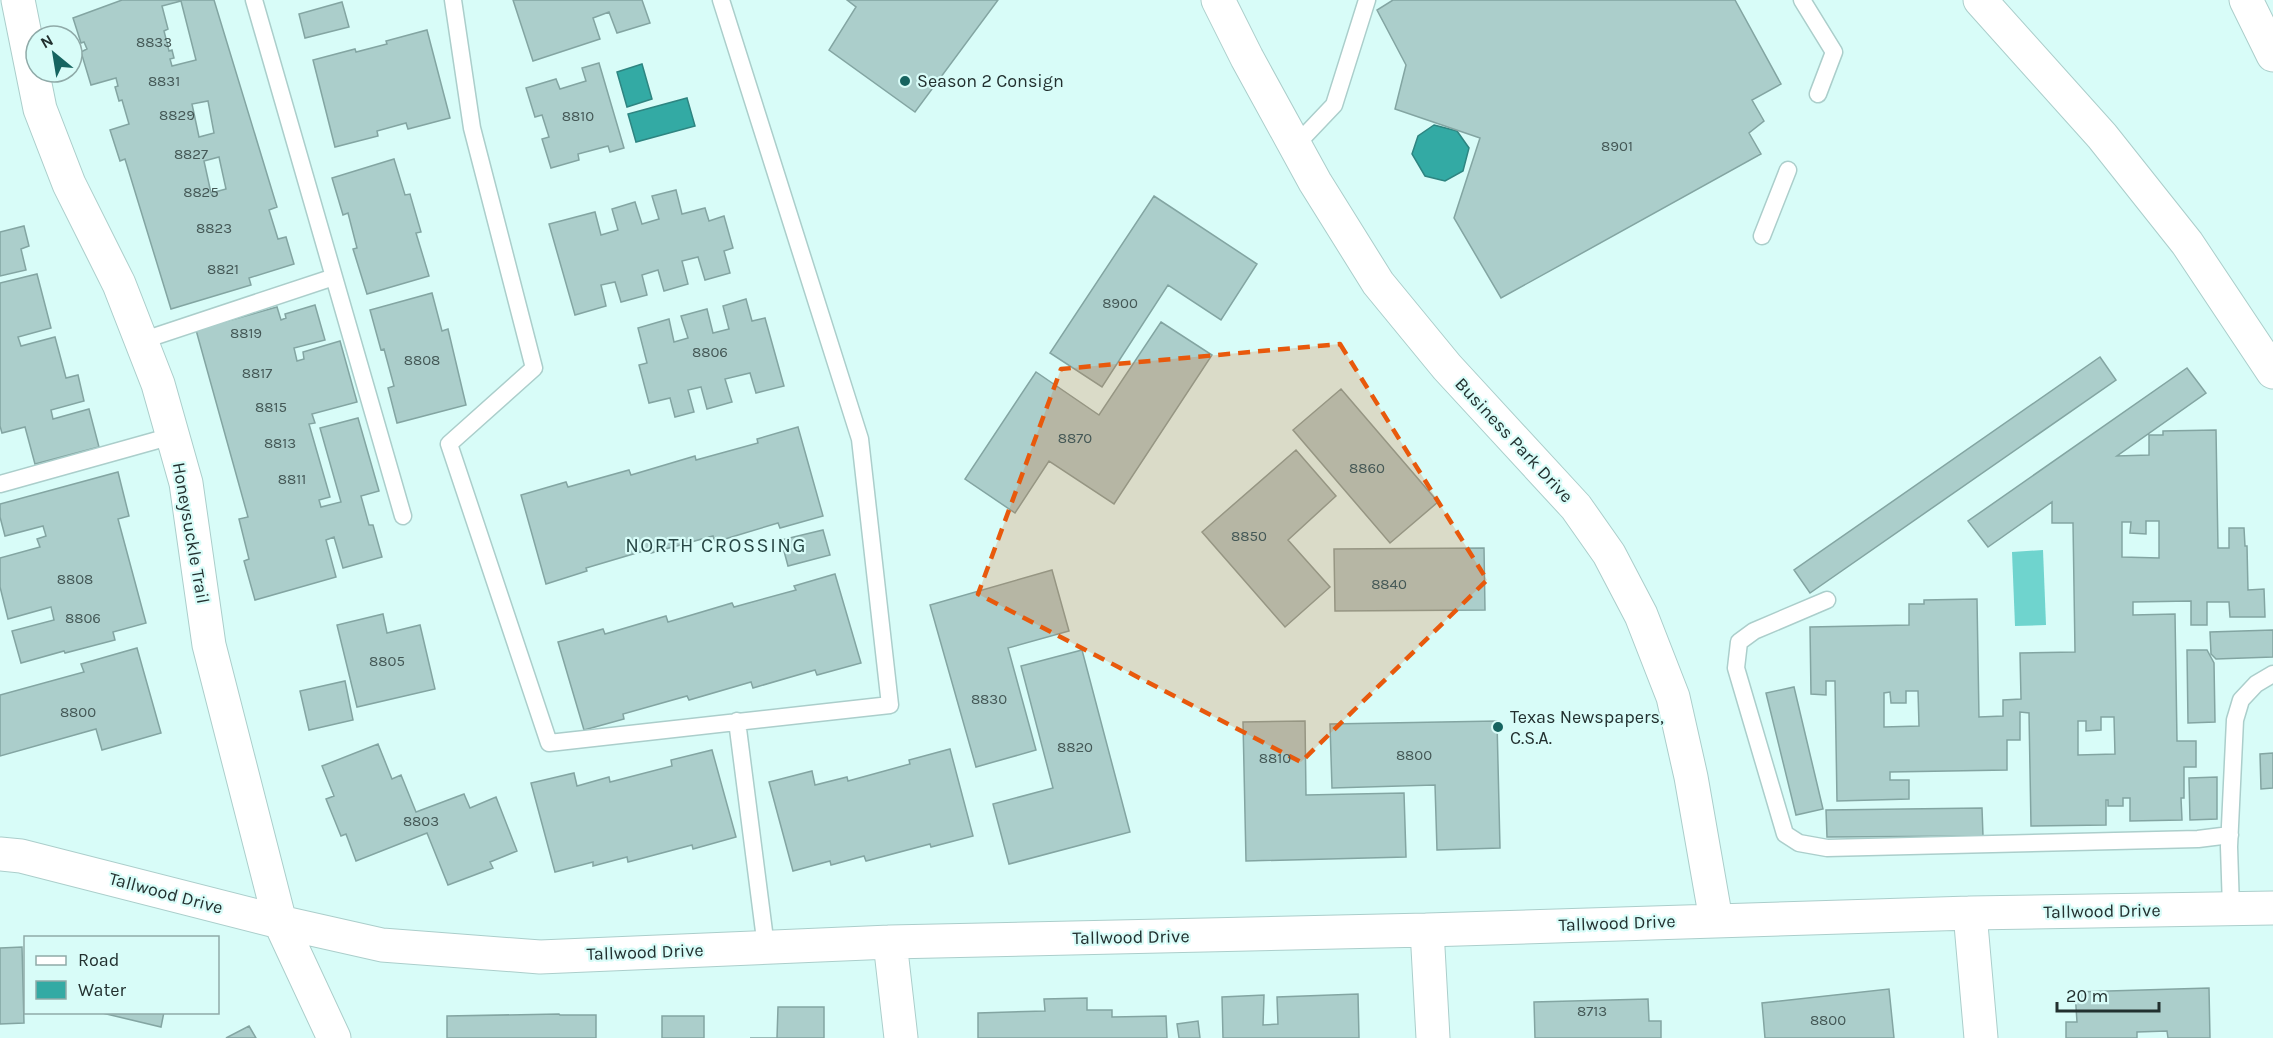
<svg xmlns="http://www.w3.org/2000/svg" width="2273" height="1038" font-family="Karla,sans-serif">
<style>
.green{fill:#6fd4ce}
.water{fill:#33aaa4;stroke:#2e8581;stroke-width:1.5}
.building{fill:#abcecb;stroke:#83a5a2;stroke-width:1.5;fill-rule:evenodd}
.lines{fill:none;stroke-linecap:round;stroke-linejoin:round}
.service-casing{stroke:#abcecb;stroke-width:19}
.minor-casing{stroke:#abcecb;stroke-width:35}
.secondary-casing{stroke:#abcecb;stroke-width:35}
.motorway-casing{stroke:#abcecb;stroke-width:35}
.service{stroke:#fff;stroke-width:16}
.minor{stroke:#fff;stroke-width:33}
.secondary{stroke:#fff;stroke-width:33}
.motorway{stroke:#fff;stroke-width:33}
.marked{fill:#e8590c;fill-opacity:0.2;stroke:#e8590c;stroke-width:4.5;stroke-dasharray:12 8;stroke-linejoin:round}
.poi-dot{fill:#166460;stroke:#d8fcf8;stroke-width:2}
.labels{text-anchor:middle;stroke-width:4.5;stroke-linejoin:round;paint-order:stroke}
.number-label{font-size:15px;fill:#445856}
.poi-label{font-size:18px;fill:#22302f;stroke:#d8fcf8;text-anchor:start}
.street-label{font-size:18px;fill:#22302f;stroke:#d8fcf8}
.neighbourhood-label{font-size:20px;letter-spacing:1.5px;fill:#274644;stroke:#d8fcf8}
</style>
<rect width="100%" height="100%" fill="#d8fcf8"/>
<!-- green -->
<path class="green" d="M2043 550 2046 625 2015 626 2012 552Z"/>
<!-- water -->
<path class="water" d="M642 64 652 99 627 107 617 72Z
M687 98 695 126 636 142 628 114Z
M1434 125 1457 131 1469 148 1463 171 1445 181 1425 176 1412 154 1418 136Z"/>
<!-- building -->
<path class="building" d="M122 0H214L277 207 269 210 278 239 286 237 294 264 249 278 251 285 171 309 125 159 120 161 110 130 129 124 122 100 119 101 115 87 118 86 116 78 91 85 81 52 87 49 84 42 81 43 73 18ZM181 1 196 60 172 66 170 59 174 58 172 50 169 51 164 31 168 29 162 6ZM208 101 214 133 199 137 192 104ZM219 157 226 189 211 193 204 161Z
M513 0H642L650 23 617 33 609 12 593 18 600 39 533 61Z
M847 0H998L915 112 829 50 856 7Z
M1393 0H1735L1781 84 1752 100 1764 121 1749 133 1761 154 1501 298 1454 218 1480 138 1395 109 1406 65 1377 10Z
M342 2 349 27 305 38 299 14Z
M427 30 450 118 408 129 406 123 377 131 378 136 335 147 313 60 355 49 356 52 387 44 386 41Z
M599 63 624 148 610 152 608 146 578 154 579 160 551 168 542 139 549 137 542 115 535 117 526 88 556 79 560 89 586 81 582 68Z
M394 159 405 195 410 194 421 232 416 233 429 276 367 294 353 249 357 248 348 213 343 215 332 178Z
M676 190 682 214 705 208 709 221 724 216 733 248 724 251 730 273 705 280 698 257 682 261 688 284 664 291 658 270 642 275 647 295 621 302 615 282 601 285 606 306 575 315 549 224 595 212 601 235 618 230 612 209 635 202 642 224 659 219 652 196Z
M1154 196 1257 264 1221 320 1168 285 1102 387 1050 353Z
M24 226 29 246 21 249 26 270 0 276V232Z
M37 274 51 328 18 337 21 346 55 337 66 378 78 375 84 401 51 410 53 419 89 409 99 447 35 464 25 427 2 433 0 426V283Z
M432 293 442 331 448 329 466 405 397 423 388 388 394 386 384 349 381 350 370 310Z
M746 299 752 321 765 318 784 386 756 393 750 373 725 379 732 402 707 409 701 387 688 390 694 412 675 417 670 398 649 403 639 365 647 363 638 328 669 319 674 342 688 338 681 316 707 309 713 333 729 329 723 306Z
M315 305 325 340 294 348 297 361 304 359 303 352 340 341 357 402 312 414 315 423 309 424 330 497 319 500 321 507 341 502 320 428 358 418 379 491 361 496 369 525H373L382 557 343 568 334 537 326 540 336 577 255 600 244 561 249 559 239 519 248 517 196 330 277 307 281 320 286 318 285 314Z
M1161 322 1212 355 1114 504 1049 461 1015 513 965 479 1036 372 1099 415Z
M2100 357 2116 380 1810 593 1794 570Z
M2187 368 2206 393 2117 456 2149 455V435H2163V431L2216 430 2218 548H2229V528H2244L2245 546H2247L2248 590 2264 589 2265 617H2230L2229 602H2207V625H2191V601L2133 602V615L2175 614 2177 741H2196V767H2184V798H2181L2182 820 2130 821V798H2123V806H2108V800H2106V825L2031 826 2029 713 2020 712V740H2007V770L1890 772V780H1909V799L1837 801 1835 681H1826V695L1811 694 1810 627 1909 625V604H1924V600L1977 599 1979 717 2003 716V700L2021 699 2020 653 2075 652 2073 523H2052V502L1988 547 1968 521ZM2146 521H2159V558L2122 557V522H2131L2130 533 2146 534ZM1906 691H1918L1919 726 1884 727V693L1890 692 1891 703H1906ZM2101 717H2114L2115 754 2078 755V721H2086V731L2101 730Z
M1341 389 1438 502 1390 543 1293 430Z
M798 427 823 516 780 528 778 523 715 542 713 536 651 553 650 549 586 568 587 571 546 584 521 495 566 482 568 487 629 470 631 475 695 456 696 460 758 443 757 439Z
M1296 450 1336 496 1288 540 1330 587 1285 627 1202 532Z
M118 472 129 516 118 519 146 623 113 632 115 640 65 653 64 651 21 663 12 631 54 620 51 607 8 619 0 587V558L40 547 37 539 46 536 43 526 5 536 0 517V504Z
M823 530 830 555 788 566 781 540Z
M1484 548 1485 610 1335 611 1334 549Z
M1052 570 1069 631 1008 648 1036 750 976 767 930 605Z
M835 574 861 663 817 675 815 670 753 688 751 682 689 700 687 696 623 714 624 719 584 730 558 642 603 629 605 634 666 616 668 622 732 603 734 607 796 590 794 586Z
M383 614 387 633 420 625 435 689 357 707 337 625Z
M2273 630V657L2216 659 2211 654 2210 632Z
M137 648 161 733 102 750 96 729 0 756V695L84 672 81 664Z
M1082 650 1130 832 1009 864 993 804 1053 788 1021 666Z
M2187 650H2207L2214 663 2215 722 2188 723Z
M345 681 353 720 309 730 300 691Z
M1794 687 1823 809 1796 815 1766 693Z
M1305 721 1306 795 1404 793 1406 857 1246 861 1243 722Z
M1497 721 1500 848 1437 850 1435 785 1332 788 1330 724Z
M378 744 392 779 401 775 416 812 464 794 470 808 496 797 517 851 490 862 493 868 448 885 427 833 356 861 346 834 341 836 326 799 334 796 322 766Z
M950 749 973 836 931 847 930 844 866 861 864 856 831 865 830 861 793 871 769 782 812 771 815 785 847 777 848 781 910 764 909 760Z
M712 750 736 837 693 849 692 845 628 862 627 857 593 866V862L555 872 531 783 574 773 577 786 609 777 610 782 672 766 671 760Z
M2273 753V788L2261 789 2260 754Z
M2217 777V819L2190 820 2189 778Z
M1982 808 1983 836 1827 837 1826 810Z
M22 947 24 1023 0 1024V948Z
M2209 988 2210 1038H2168L2167 1031 2137 1032V1038H2066V1022H2077L2075 992Z
M1889 989 1894 1038H1765L1762 1003Z
M1358 994 1359 1038H1223L1222 997 1264 995 1263 1025 1278 1024 1277 997Z
M1087 998V1010H1112V1017L1166 1016 1167 1038H978V1013L1045 1011 1044 999Z
M1648 999 1649 1021H1661V1038H1535L1534 1002Z
M778 1007H824V1038H750H777Z
M98 1012H164L161 1027Z
M559 1014 560 1015H596V1038H447V1016Z
M662 1016H704V1038H662Z
M1198 1021 1200 1038H1179L1177 1024Z
M249 1026 256 1038H226Z"/>
<g class="lines">
<defs>
<path id="service" d="M254 0 403 516
M453 0 472 128 534 368 449 444 549 743 890 705 860 439 721 0
M1802 0 1834 52 1818 94
M1295 146 1334 105 1367 0
M1762 236 1788 170
M141 341 334 277
M0 484 172 436
M1827 600 1754 631 1739 642 1736 668 1785 834 1799 843 1827 848 2198 839 2230 835
M737 721 766 947
M2231 908 2229 847 2235 720 2241 700 2256 684 2273 674"/>
<path id="minor" d="M18 0 40 109 69 184 119 284 158 384 186 483 209 645 280 922 334 1038
M1218 0 1247 58 1315 182 1378 283 1447 367 1576 507 1609 554 1641 615 1673 697 1691 777 1716 920
M0 854 21 856 280 922 382 945 540 957 890 942 1427 930 1970 913 2273 908
M1970 913 1981 1038
M1427 930 1433 1038
M890 942 901 1038"/>
<path id="secondary" d="M1980 0 2102 136 2187 243 2273 372"/>
<path id="motorway" d="M2246 0 2273 55"/>
</defs>
<!-- service casing -->
<use href="#service" class="service-casing"/>
<!-- minor casing -->
<use href="#minor" class="minor-casing"/>
<!-- secondary casing -->
<use href="#secondary" class="secondary-casing"/>
<!-- motorway casing -->
<use href="#motorway" class="motorway-casing"/>
<!-- service -->
<use href="#service" class="service"/>
<!-- minor -->
<use href="#minor" class="minor"/>
<!-- secondary -->
<use href="#secondary" class="secondary"/>
<!-- motorway -->
<use href="#motorway" class="motorway"/>
</g>
<!-- marked area -->
<path class="marked" d="M1340 344 1487 580 1301 762 978 594 1061 369Z"/>
<!-- markers -->
<g class="poi-dot">
<circle cx="905" cy="81" r="6"/>
<circle cx="1498" cy="727" r="6"/>
</g>
<g class="labels">
<!-- number labels -->
<g class="number-label">
<text x="154" y="47">8833</text>
<text x="164" y="86">8831</text>
<text x="177" y="120">8829</text>
<text x="578" y="121">8810</text>
<text x="1617" y="151">8901</text>
<text x="191" y="159">8827</text>
<text x="201" y="197">8825</text>
<text x="214" y="233">8823</text>
<text x="223" y="274">8821</text>
<text x="1120" y="308">8900</text>
<text x="246" y="338">8819</text>
<text x="710" y="357">8806</text>
<text x="422" y="365">8808</text>
<text x="257" y="378">8817</text>
<text x="271" y="412">8815</text>
<text x="1075" y="443">8870</text>
<text x="280" y="448">8813</text>
<text x="1367" y="473">8860</text>
<text x="292" y="484">8811</text>
<text x="1249" y="541">8850</text>
<text x="75" y="584">8808</text>
<text x="1389" y="589">8840</text>
<text x="83" y="623">8806</text>
<text x="387" y="666">8805</text>
<text x="989" y="704">8830</text>
<text x="78" y="717">8800</text>
<text x="1075" y="752">8820</text>
<text x="1414" y="760">8800</text>
<text x="1275" y="763">8810</text>
<text x="421" y="826">8803</text>
<text x="1592" y="1016">8713</text>
<text x="1828" y="1025">8800</text>
</g>
<!-- poi labels -->
<g class="poi-label">
<text x="917" y="87">Season 2 Consign</text>
<text x="1510" y="723">Texas Newspapers,<tspan x="1510" dy="21">C.S.A.</tspan></text>
</g>
<!-- street labels -->
<g class="street-label">
<text transform="translate(1514 440) rotate(47)" y="6">Business Park Drive</text>
<text transform="translate(191 533) rotate(80)" y="6">Honeysuckle Trail</text>
<text transform="translate(166 893) rotate(15)" y="6">Tallwood Drive</text>
<text transform="translate(2102 911) rotate(-1)" y="6">Tallwood Drive</text>
<text transform="translate(1617 923) rotate(-2)" y="6">Tallwood Drive</text>
<text transform="translate(1131 937) rotate(-1)" y="6">Tallwood Drive</text>
<text transform="translate(645 952) rotate(-2)" y="6">Tallwood Drive</text>
</g>
<!-- neighbourhood labels -->
<g class="neighbourhood-label">
<text x="716" y="552">NORTH CROSSING</text>
</g>
</g>
<!-- legend -->
<rect x="24" y="936" width="195" height="78" fill="#d8fcf8" stroke="#8faaa8" stroke-width="1.5"/>
<rect x="36" y="956" width="30" height="9" fill="#ffffff" stroke="#8faaa8" stroke-width="1.5"/>
<text x="78" y="966" font-size="18" fill="#22302f">Road</text>
<rect x="36" y="981" width="30" height="18" fill="#33aaa4" stroke="#8faaa8" stroke-width="1.5"/>
<text x="78" y="996" font-size="18" fill="#22302f">Water</text>
<!-- north arrow -->
<g transform="translate(54 54) rotate(330)"><circle r="28" fill="#d8fcf8" stroke="#8faaa8" stroke-width="1.5"/>
<path d="M0-4.5L10 22L0 15L-10 22Z" fill="#166460"/>
<text y="-9" font-size="16" font-weight="bold" text-anchor="middle" fill="#22302f">N</text>
</g>
<!-- scale -->
<path d="M2057 1002v9h102v-9" fill="none" stroke="#22302f" stroke-width="3"/>
<text x="2066" y="1002" font-size="18" fill="#22302f" stroke="#d8fcf8" stroke-width="4.5" paint-order="stroke">20 m</text>
</svg>
